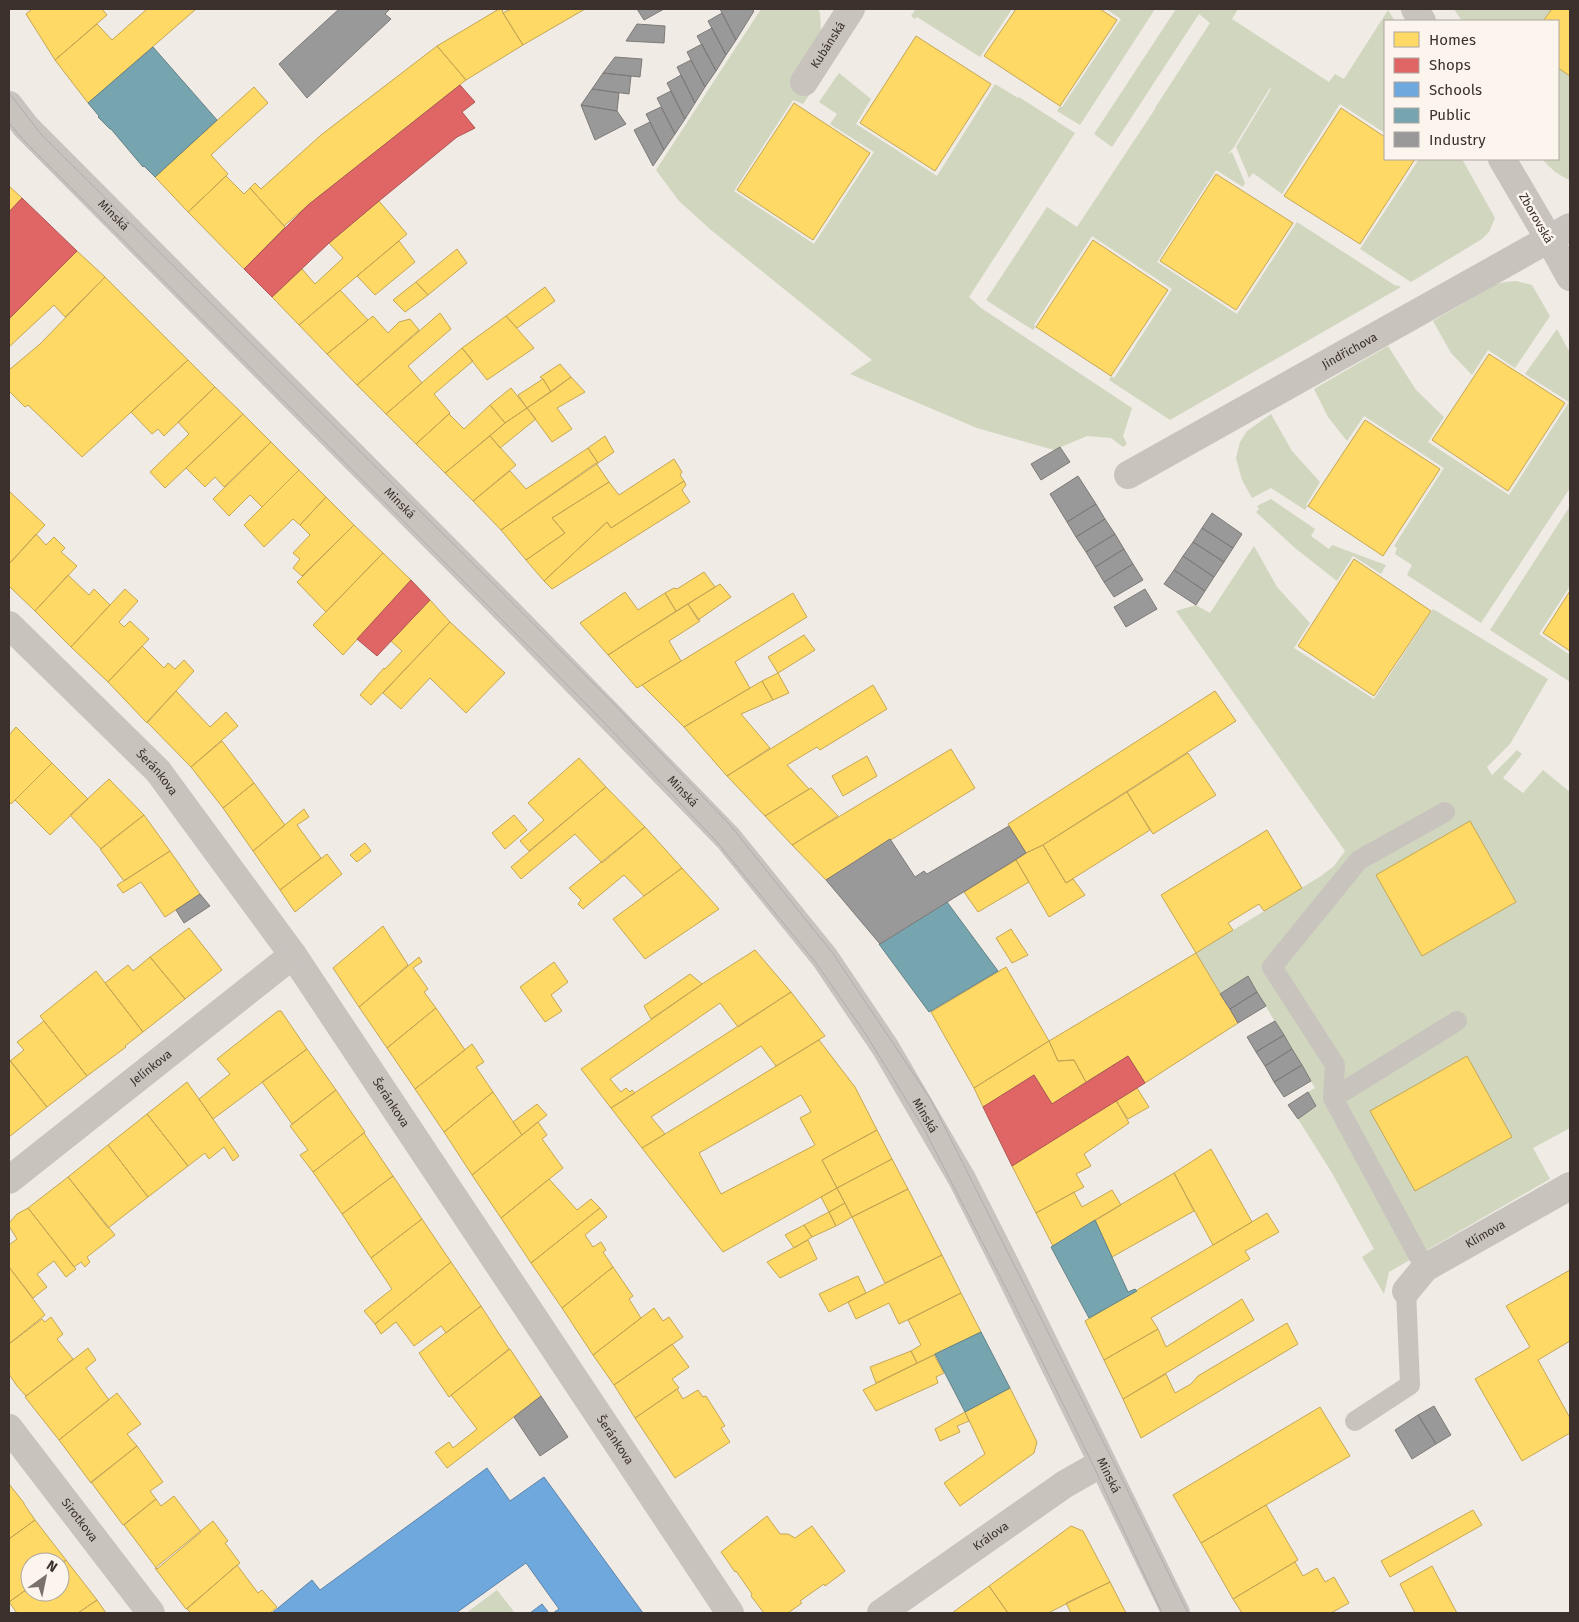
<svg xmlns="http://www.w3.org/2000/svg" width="1579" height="1622" font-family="'Fira Sans',sans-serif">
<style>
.green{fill:#d1d6bf}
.homes{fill:#ffd966;stroke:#c4a654;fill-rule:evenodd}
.shops{fill:#e06666;stroke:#ae5654}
.schools{fill:#6fa8dc;stroke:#5f84a7}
.public{fill:#76a5af;stroke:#648287}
.industry{fill:#999;stroke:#7d7a78}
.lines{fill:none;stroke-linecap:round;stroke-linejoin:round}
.service{stroke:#c9c3be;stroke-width:20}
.minor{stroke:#c9c3be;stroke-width:28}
.tertiary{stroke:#c9c3be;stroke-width:28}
.tram{stroke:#b1aca8;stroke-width:1}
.labels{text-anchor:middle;stroke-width:5;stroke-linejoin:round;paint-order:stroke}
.street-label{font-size:12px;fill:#3b302b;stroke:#fbf5ee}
</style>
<rect width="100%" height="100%" fill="#f0ebe5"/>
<!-- green -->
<path class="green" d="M761 9H818L820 13 821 32 814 88 803 104 793 100 734 191 814 244 874 152 830 124 837 114 819 102 839 73 871 99 856 124 937 176 995 84 1018 98 1019 97 1075 133 969 297 981 308 1132 408 1123 436 1127 444 1123 447 1111 438 1087 436 1054 450 977 428 850 374 872 360 711 230 679 201 656 170Z
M916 9H1012L980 57 917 17 915 19 911 16Z
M1106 9H1155L1080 125 1057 111 1060 106 1062 107 1121 19Z
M1176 9H1238L1232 19 1329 82 1335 74 1344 79 1388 10 1395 21H1385V133L1340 104 1282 194 1253 173 1249 178 1236 147 1271 89 1270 88 1234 147 1228 154 1232 152 1245 183 1243 187 1216 170 1157 262 1237 314 1297 222 1396 286 1397 285 1401 287 1170 420 1109 380 1111 376 1114 378 1172 289 1092 236 1034 325 1036 327 1033 330 986 300 1047 207 1077 227 1155 109V108L1210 23 1199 14 1112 147 1094 134Z
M1454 9H1570V180C1559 176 1550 168 1542 159H1558V21H1462Z
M1419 159H1462L1495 218 1489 232 1482 239 1411 282 1360 249Z
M1516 281 1532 285 1550 316 1515 368 1488 350 1472 375 1451 353 1433 321 1496 284 1505 282Z
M1557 329 1570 353V488L1481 623 1407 575 1412 565 1395 554 1397 548 1394 546 1444 468 1364 416 1347 441 1328 417 1314 389 1388 346 1416 390 1444 417 1428 442 1509 495 1569 402 1525 374Z
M1271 414 1292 451 1320 482 1306 505 1308 506 1305 510 1271 488 1252 498 1242 480 1236 458 1240 442 1247 431Z
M1271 499 1315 529 1311 536 1329 549 1332 545 1386 565 1381 574 1353 556 1337 581 1295 548 1256 512 1259 509 1257 506Z
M1570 506V586L1539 634 1570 655V682L1490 630Z
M1254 546 1277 587 1310 623 1294 648 1374 699 1433 609 1548 679 1510 744 1487 767 1492 775 1517 750 1522 754 1503 778 1523 793 1543 770 1570 792V1128L1533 1148 1550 1179 1389 1272 1384 1294 1362 1257 1374 1249 1332 1173 1298 1119 1316 1107 1308 1092 1315 1088 1248 977 1220 994 1196 953 1321 876 1334 866 1345 851 1176 611 1196 605 1210 613Z
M497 1590 515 1613H466Z"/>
<!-- homes -->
<path class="homes" d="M32 9H102L107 15 55 60 26 14Z
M147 9H196L88 103 55 60 97 24 112 40Z
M499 9H502L503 13 523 45 466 80 437 46Z
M511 9H585L523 45 503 13Z
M1016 9H1100L1117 20 1060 106 984 56Z
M1552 9H1570V76L1558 68V21H1543Z
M916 36 991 84 935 171 860 123Z
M437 46 466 80 308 205 284 226 250 188 255 183 261 189 321 135Z
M254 87 268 103 211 155 228 174 188 212 155 177Z
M794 103 870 153 813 240 737 190Z
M1341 108 1385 137V159H1415L1360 244 1284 196Z
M1216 174 1293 223 1236 310 1160 261Z
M226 176 244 194 250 188 285 227 244 269 188 212Z
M9 186 22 198 9 212Z
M379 201 407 234 299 325 272 297 302 269 315 284 343 258 329 243Z
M1093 240 1168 290 1111 376 1036 327Z
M399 241 415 262 375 295 357 276Z
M457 249 467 263 428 295 416 282Z
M77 251 105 277 65 317 54 305 9 347V319Z
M105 277 188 360 82 457 28 405 25 407 9 391V370L40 344Z
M416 282 428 295 405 312 393 300Z
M545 287 555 301 517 328 506 316Z
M340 290 368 320 327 354 299 325Z
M440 313 451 329 408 366 422 383 386 414 357 385Z
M373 316 388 333 399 322 410 319 419 330 357 385 327 354Z
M506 316 534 348 487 380 462 348Z
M462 348 473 361 434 394 450 413 416 444 386 414Z
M1489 354 1565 403 1508 491 1432 440Z
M188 360 215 387 164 436 158 429 152 434 131 412Z
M560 364 571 377 551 392 543 379 540 377Z
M571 377 585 392 557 408 572 429 552 442 527 408Z
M543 379 551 392 527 408 518 395Z
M215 387 243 414 165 488 150 472 189 434 178 422Z
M511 388 527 408 505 423 490 405Z
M490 405 505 423 445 473 416 444 449 414 464 429Z
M527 408 536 419 500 448 490 436 505 423Z
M243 414 271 442 224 487 215 477 205 487 186 468Z
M1365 420 1440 469 1383 556 1308 506Z
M490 436 516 465 473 501 445 473Z
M605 436 614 452 598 463 588 448Z
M271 442 299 470 262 507 250 495 229 516 213 499Z
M588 448 598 463 501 530 473 501 510 471 526 489Z
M674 459 682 472 680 475 684 481 611 528 607 522 544 581 526 560 565 533 552 518 609 482 619 495Z
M596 463 609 482 552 518 565 533 526 560 501 530Z
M299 470 326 497 300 525 293 519 264 547 244 525Z
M684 481 686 485 682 490 690 502 552 589 544 581 607 522 611 528Z
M10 492 45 525 9 564V493Z
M326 497 354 525 302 576 293 568 300 559 293 553 310 535 300 525Z
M354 525 383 553 326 612 297 582Z
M36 534 46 545 54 537 65 548 61 552 77 566 35 611 9 586V564Z
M383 553 411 580 343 655 313 625Z
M1354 559 1431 611 1374 696 1298 646Z
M704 572 715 587 676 611 665 593 674 588 677 589Z
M68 575 89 595 94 589 110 605 71 647 35 611Z
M720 584 731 597 698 620 688 604Z
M125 589 138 601 119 622 124 627 130 621 149 639 108 682 71 647Z
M1570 591V651L1543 633Z
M625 592 638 610 665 593 676 611 608 655 580 623Z
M793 593 807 617 735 662 750 688 684 727 642 685Z
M430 600 450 622 371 705 360 695 384 668 385 669 402 651 391 641Z
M688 604 700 621 669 641 681 661 637 688 608 655Z
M450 622 505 673 466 713 430 678 401 709 383 693Z
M804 635 815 650 778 673 768 657Z
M142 646 164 668 168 663 175 669 184 660 194 671 147 723 108 682Z
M778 673 789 693 773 700 762 681Z
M762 681 773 700 741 714 770 748 727 776 684 727Z
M873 685 887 709 820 750 817 747 787 765 809 789 765 816 727 776Z
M176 691 210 727 226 712 238 726 191 767 147 722Z
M1215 691 1236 721 1043 845 1026 853 1008 824Z
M16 727 52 763 11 804 9 802V735Z
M222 741 254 783 223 808 191 767Z
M951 749 975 788 826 880 792 845Z
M1188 753 1216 795 1153 834 1127 792Z
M867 756 877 776 843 796 832 776Z
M579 758 606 787 529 851 520 841 544 820 528 803Z
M52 763 88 799 50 835 15 800Z
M109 779 144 815 101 849 70 815Z
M254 783 285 825 253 851 223 808Z
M606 787 645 827 602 863 575 834 521 879 511 867Z
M811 788 838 816 792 845 765 816Z
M1127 792 1150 830 1066 883 1043 845Z
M304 809 309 817 297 825 321 858 280 890 253 851Z
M144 815 170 851 124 881 100 849Z
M514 815 527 830 505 849 492 833Z
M1470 821 1516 902 1422 956 1376 875Z
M645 827 682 868 644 896 624 875 583 909 578 904 581 900 569 888Z
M1267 830 1302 888 1264 911 1259 904 1228 923 1233 930 1196 953 1161 895Z
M365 843 371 851 357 862 350 855Z
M1043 845 1066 883 1073 879 1085 895 1049 917 1016 860 1026 853Z
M170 851 200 894 165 917 141 882 123 893 117 885Z
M327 854 342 874 295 912 280 890Z
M1016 860 1029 882 978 912 964 892Z
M682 868 719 909 645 959 613 919Z
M383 926 408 965 359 1007 333 968Z
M189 928 222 970 185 999 150 957Z
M1011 929 1028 955 1012 963 996 938Z
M755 950 791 992 738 1027 720 1003 610 1079 621 1092 626 1088 630 1092 632 1090 635 1093 611 1108 581 1069 702 984Z
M1196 953 1238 1023 1145 1083 1128 1056 1086 1082 1074 1060 1058 1061 1049 1041Z
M150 957 185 999 143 1032 105 983 128 965 133 971Z
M419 957 422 962 413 968 428 989 424 992 436 1008 387 1048 359 1007Z
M554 962 568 982 551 995 562 1011 545 1022 520 987Z
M1006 967 1049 1041 974 1088 931 1012Z
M96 971 143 1032 125 1046 126 1047 87 1076 40 1016Z
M690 974 702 984 651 1019 644 1006Z
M791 992 825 1036 776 1066 761 1046 651 1117 665 1134 642 1148 611 1108Z
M436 1008 465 1050 415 1089 387 1048Z
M278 1011H281L307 1049 213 1119 199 1099 230 1074 217 1059Z
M44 1021 87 1076 47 1107 10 1061 24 1050 17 1042Z
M819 1040 855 1087 877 1130 822 1160 837 1188 723 1252 642 1148ZM801 1095 811 1112 800 1118 815 1145 721 1194 699 1153Z
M1049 1041 1058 1061 1074 1060 1086 1082 1052 1104 1034 1075 983 1107 974 1088Z
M472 1044 484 1062 476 1067 493 1092 444 1132 415 1089Z
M307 1049 336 1090 292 1124 262 1082Z
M1467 1056 1512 1137 1415 1191 1370 1111Z
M9 1059 47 1107 9 1137Z
M187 1082 239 1156 233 1161 224 1147 209 1159 205 1153 188 1166 147 1114Z
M1137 1088 1149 1107 1128 1119 1116 1101Z
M336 1090 365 1132 313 1172 300 1155 308 1150 290 1126Z
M493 1092 522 1135 472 1175 444 1132Z
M1116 1100 1129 1123 1084 1154 1091 1166 1076 1174 1084 1187 1036 1213 1012 1166Z
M537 1104 547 1115 522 1135 513 1122Z
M147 1114 188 1166 148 1197 108 1145Z
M538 1122 547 1135 542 1139 563 1168 501 1218 472 1175Z
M877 1130 892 1159 837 1188 822 1160Z
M364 1133 393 1176 342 1214 313 1172Z
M108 1145 148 1197 108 1228 68 1177Z
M1211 1149 1252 1222 1213 1245 1174 1173Z
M892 1159 908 1189 852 1217 837 1188Z
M1174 1173 1194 1211 1112 1257 1095 1220Z
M393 1176 422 1219 371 1258 342 1214Z
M68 1177 115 1235 87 1257 90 1262 85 1267 81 1262 74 1267 28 1208Z
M549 1179 577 1210 591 1199 600 1208 531 1263 501 1218Z
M837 1188 845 1203 829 1212 821 1197Z
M908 1189 942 1255 885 1283 852 1217Z
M1112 1190 1121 1205 1053 1246 1036 1213 1074 1192 1082 1207Z
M845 1203 852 1217 836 1226 829 1212Z
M28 1208 76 1269 66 1277 54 1261 37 1274 47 1287 33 1298 9 1267V1245L17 1239 9 1226V1223L17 1214Z
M600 1208 607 1217 585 1235 593 1247 601 1242 606 1250 603 1252 613 1267 562 1308 531 1263Z
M829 1212 836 1226 812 1237 804 1225Z
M1267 1213 1279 1232 1245 1251 1250 1259 1151 1318 1158 1329 1104 1360 1085 1321Z
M422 1219 451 1262 375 1324 364 1311 392 1289 371 1258Z
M804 1225 812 1237 794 1248 785 1235Z
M808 1240 817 1259 780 1278 767 1262Z
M942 1255 961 1293 899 1324 889 1303 856 1319 848 1302Z
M451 1262 481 1306 446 1333 441 1326 414 1346 396 1322 381 1334 375 1324Z
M9 1267 45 1315 10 1343 9 1341Z
M613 1267 633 1296 629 1299 641 1318 593 1355 562 1308Z
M1570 1270V1341L1538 1360 1570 1418V1433L1522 1461 1475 1379 1530 1347 1506 1306Z
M858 1276 866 1293 829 1312 819 1294Z
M961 1293 981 1332 917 1363 911 1351 921 1345 908 1320Z
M1242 1299 1254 1320 1123 1399 1104 1360 1158 1329 1166 1347Z
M481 1306 509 1349 449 1397 419 1353Z
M654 1308 663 1321 669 1317 683 1337 614 1385 593 1355Z
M51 1317 63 1334 57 1339 73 1359 26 1396 17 1386 9 1374V1344L42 1319 45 1322Z
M1287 1323 1298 1344 1141 1438 1123 1399 1166 1374 1175 1393 1191 1384 1198 1376Z
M672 1344 689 1367 672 1379 679 1388 635 1418 614 1385Z
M88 1348 96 1360 86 1368 109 1400 59 1440 25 1397Z
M510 1349 541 1396 447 1468 435 1452 449 1442 453 1448 477 1429 451 1395Z
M911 1351 917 1363 876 1383 870 1367Z
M934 1355 944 1373 936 1377 938 1383 876 1411 863 1390Z
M1010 1388 1037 1442 1034 1453 960 1506 944 1483 985 1454 965 1412Z
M677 1389 683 1399 698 1390 703 1397 706 1396 725 1426 721 1428 730 1442 675 1478 635 1418Z
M117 1393 141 1424 127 1434 137 1446 91 1483 59 1440Z
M1320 1407 1350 1456 1201 1543 1173 1495Z
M965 1412 969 1421 957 1426 960 1432 940 1441 935 1429Z
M137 1446 163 1482 150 1491 156 1499 123 1525 91 1482Z
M9 1484 24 1503V1504L35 1520 9 1539Z
M174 1496 201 1532 157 1569 124 1525 156 1499 161 1506Z
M1266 1505 1298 1560 1233 1599 1201 1543Z
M1473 1510 1482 1525 1390 1577 1381 1561Z
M767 1516 780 1534H788L795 1538 812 1526 845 1571 825 1586 824 1584 800 1601 802 1603 788 1613H764L751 1596 752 1594 736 1571 735 1572 721 1552Z
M35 1520 66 1560 60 1565V1562H30V1587L9 1602V1539Z
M213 1521 228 1541 225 1543 240 1563 186 1609 155 1568Z
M1071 1526 1083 1531 1110 1582 1048 1613H1008L989 1586Z
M66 1560 97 1600 78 1613H17L9 1602 30 1587V1592H60V1565Z
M1295 1562 1303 1576 1317 1568 1325 1582 1334 1577 1349 1603 1331 1613H1242L1233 1599Z
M237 1565 258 1593 262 1590 277 1607 270 1613H191L187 1609Z
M1432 1566 1457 1613H1415L1400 1584Z
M1110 1582 1126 1613H1071L1066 1603Z
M989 1586 1008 1613H952Z
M97 1600 106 1613H78Z"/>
<!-- shops -->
<path class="shops" d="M460 85 475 102 462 112 475 128 457 137 379 201 329 243 272 297 244 269 308 205Z
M22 198 77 251 9 319V212Z
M411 580 430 600 377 656 357 639Z
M1128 1056 1145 1083 1012 1166 983 1107 1034 1075 1052 1104Z"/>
<!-- schools -->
<path class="schools" d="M487 1468 510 1501 544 1477 643 1613H553L559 1609 526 1563 456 1613H272L312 1580 320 1590Z
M542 1604 549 1613H530Z"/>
<!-- public -->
<path class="public" d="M153 47 217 120 155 177 144 166 143 167 111 129H110L98 117 99 116 88 103Z
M947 902 998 971 929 1012 879 944Z
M1095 1220 1128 1292 1135 1289 1137 1291 1089 1318 1051 1247Z
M981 1332 1010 1388 965 1412 935 1354Z"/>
<!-- industry -->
<path class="industry" d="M339 9H390L385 14 391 19 307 98 279 64Z
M637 9H664L644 20Z
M720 9H751L754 11 736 40Z
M722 13 736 40 726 55 708 21Z
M637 24 665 26 664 43 626 41Z
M712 28 726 55 716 71 697 36Z
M702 44 716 71 705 87 687 52Z
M615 57 642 59 640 77 603 73Z
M691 60 705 87 695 103 677 67Z
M603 73 631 76 629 94 592 89Z
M681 75 695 103 685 119 667 83Z
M592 89 619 93 617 111 581 105Z
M671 91 685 119 675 134 657 98Z
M581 105 617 111 626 124 595 140Z
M661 107 675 134 664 150 646 114Z
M650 122 664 150 653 166 634 130Z
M1060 447 1070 462 1041 480 1031 464Z
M1078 476 1096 504 1067 522 1050 494Z
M1096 504 1105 519 1076 537 1067 522Z
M1212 513 1242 534 1233 548 1202 528Z
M1105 519 1115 534 1086 552 1076 537Z
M1202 528 1233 548 1224 562 1193 542Z
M1115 534 1124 549 1095 567 1086 552Z
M1193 542 1224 562 1214 577 1183 556Z
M1124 549 1133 564 1104 582 1095 567Z
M1183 556 1214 577 1205 591 1174 570Z
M1133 564 1143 580 1114 597 1104 582Z
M1174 570 1205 591 1196 605 1164 584Z
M1145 589 1157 609 1126 627 1114 607Z
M1009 826 1026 853 880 944 826 880 890 839 915 877 924 871 927 874Z
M200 894 210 906 184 923 176 910Z
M1248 976 1257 992 1230 1009 1220 994Z
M1257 992 1266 1006 1238 1023 1230 1009Z
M1275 1021 1284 1035 1256 1052 1247 1037Z
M1284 1035 1292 1049 1265 1066 1256 1052Z
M1292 1049 1302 1065 1274 1082 1265 1066Z
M1302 1065 1311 1081 1284 1097 1274 1082Z
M1308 1092 1316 1106 1298 1119 1288 1105Z
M541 1396 568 1437 540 1456 514 1417Z
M1434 1406 1451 1435 1436 1444 1418 1415Z
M1418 1415 1436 1444 1412 1459 1395 1430Z"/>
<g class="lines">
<!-- service -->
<path class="service" d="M1333 1098 1335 1065 1272 967 1359 860 1445 812
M1425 1268 1333 1098 1457 1021
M1355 1421 1410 1385 1406 1291"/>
<!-- minor -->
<g class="minor">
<path d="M1415 9 1422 21"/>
<path id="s1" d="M804 82 851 9"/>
<path id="s2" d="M1128 475 1549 239 1502 159"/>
<path id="s3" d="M9 625 158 771 293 955 730 1613"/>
<path id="s4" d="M9 1180 293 955"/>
<path id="s5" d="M1406 1291 1425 1268 1570 1186"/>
<path id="s6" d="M9 1428 151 1613"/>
<path id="s7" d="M881 1613 1065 1484 1102 1463"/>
</g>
<!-- tertiary -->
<g class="tertiary">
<path id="s8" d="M9 105 26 127 524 628 728 838 825 958 885 1047 962 1179 1009 1272 1176 1613"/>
<path d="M1570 227 1549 239 1570 277"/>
</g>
<!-- tram -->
<path class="tram" d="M9 93 41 134 610 700 730 825 834 955 931 1100 1125 1485 1188 1613
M9 123 27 144 595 713 717 842 816 963 865 1033 923 1127 1010 1296 1094 1467 1162 1613"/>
</g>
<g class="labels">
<!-- street labels -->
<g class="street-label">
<text dy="4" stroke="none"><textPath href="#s1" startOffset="44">Kubánská</textPath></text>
<text dy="4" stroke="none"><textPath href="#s8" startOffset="152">Minská</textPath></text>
<text transform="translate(1536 218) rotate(60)" y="4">Zborovská</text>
<text dy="4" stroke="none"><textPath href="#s2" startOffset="254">Jindřichova</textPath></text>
<text dy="4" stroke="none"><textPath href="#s8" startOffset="558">Minská</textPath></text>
<text dy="4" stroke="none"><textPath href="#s3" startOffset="209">Šeránkova</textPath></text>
<text dy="4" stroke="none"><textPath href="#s8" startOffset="962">Minská</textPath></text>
<text dy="4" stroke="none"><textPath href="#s4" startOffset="181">Jelínkova</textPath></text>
<text dy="4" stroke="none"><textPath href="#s3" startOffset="614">Šeránkova</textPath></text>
<text dy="4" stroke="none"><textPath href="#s8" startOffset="1368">Minská</textPath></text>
<text dy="4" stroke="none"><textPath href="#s5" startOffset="99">Klímova</textPath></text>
<text dy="4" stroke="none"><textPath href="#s3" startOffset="1019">Šeránkova</textPath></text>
<text dy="4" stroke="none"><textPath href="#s8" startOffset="1772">Minská</textPath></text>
<text dy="4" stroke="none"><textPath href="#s6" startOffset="116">Sirotkova</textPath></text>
<text dy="4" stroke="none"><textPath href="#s7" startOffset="134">Králova</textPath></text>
</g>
</g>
<!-- border -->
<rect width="1579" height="1622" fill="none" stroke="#3b302b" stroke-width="20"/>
<!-- legend -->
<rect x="1384" y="20" width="175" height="140" fill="#fbf5ee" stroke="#aea6a0"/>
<rect x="1394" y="32" width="25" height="15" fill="#ffd966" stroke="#aea6a0"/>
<text x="1429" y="45" font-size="15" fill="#3b302b">Homes</text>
<rect x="1394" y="58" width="25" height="15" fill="#e06666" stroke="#aea6a0"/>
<text x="1429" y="70" font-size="15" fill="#3b302b">Shops</text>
<rect x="1394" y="82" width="25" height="15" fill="#6fa8dc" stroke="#aea6a0"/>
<text x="1429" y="95" font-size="15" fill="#3b302b">Schools</text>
<rect x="1394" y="108" width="25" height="15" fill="#76a5af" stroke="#aea6a0"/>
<text x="1429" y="120" font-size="15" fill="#3b302b">Public</text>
<rect x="1394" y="132" width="25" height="15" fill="#999999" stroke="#aea6a0"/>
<text x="1429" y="145" font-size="15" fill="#3b302b">Industry</text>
<!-- north arrow -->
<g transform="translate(45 1577) rotate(33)"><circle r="24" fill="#fbf5ee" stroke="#aea6a0"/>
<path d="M0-4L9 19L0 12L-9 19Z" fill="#7a716c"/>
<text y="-8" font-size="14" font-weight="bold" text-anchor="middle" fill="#3b302b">N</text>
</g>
</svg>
